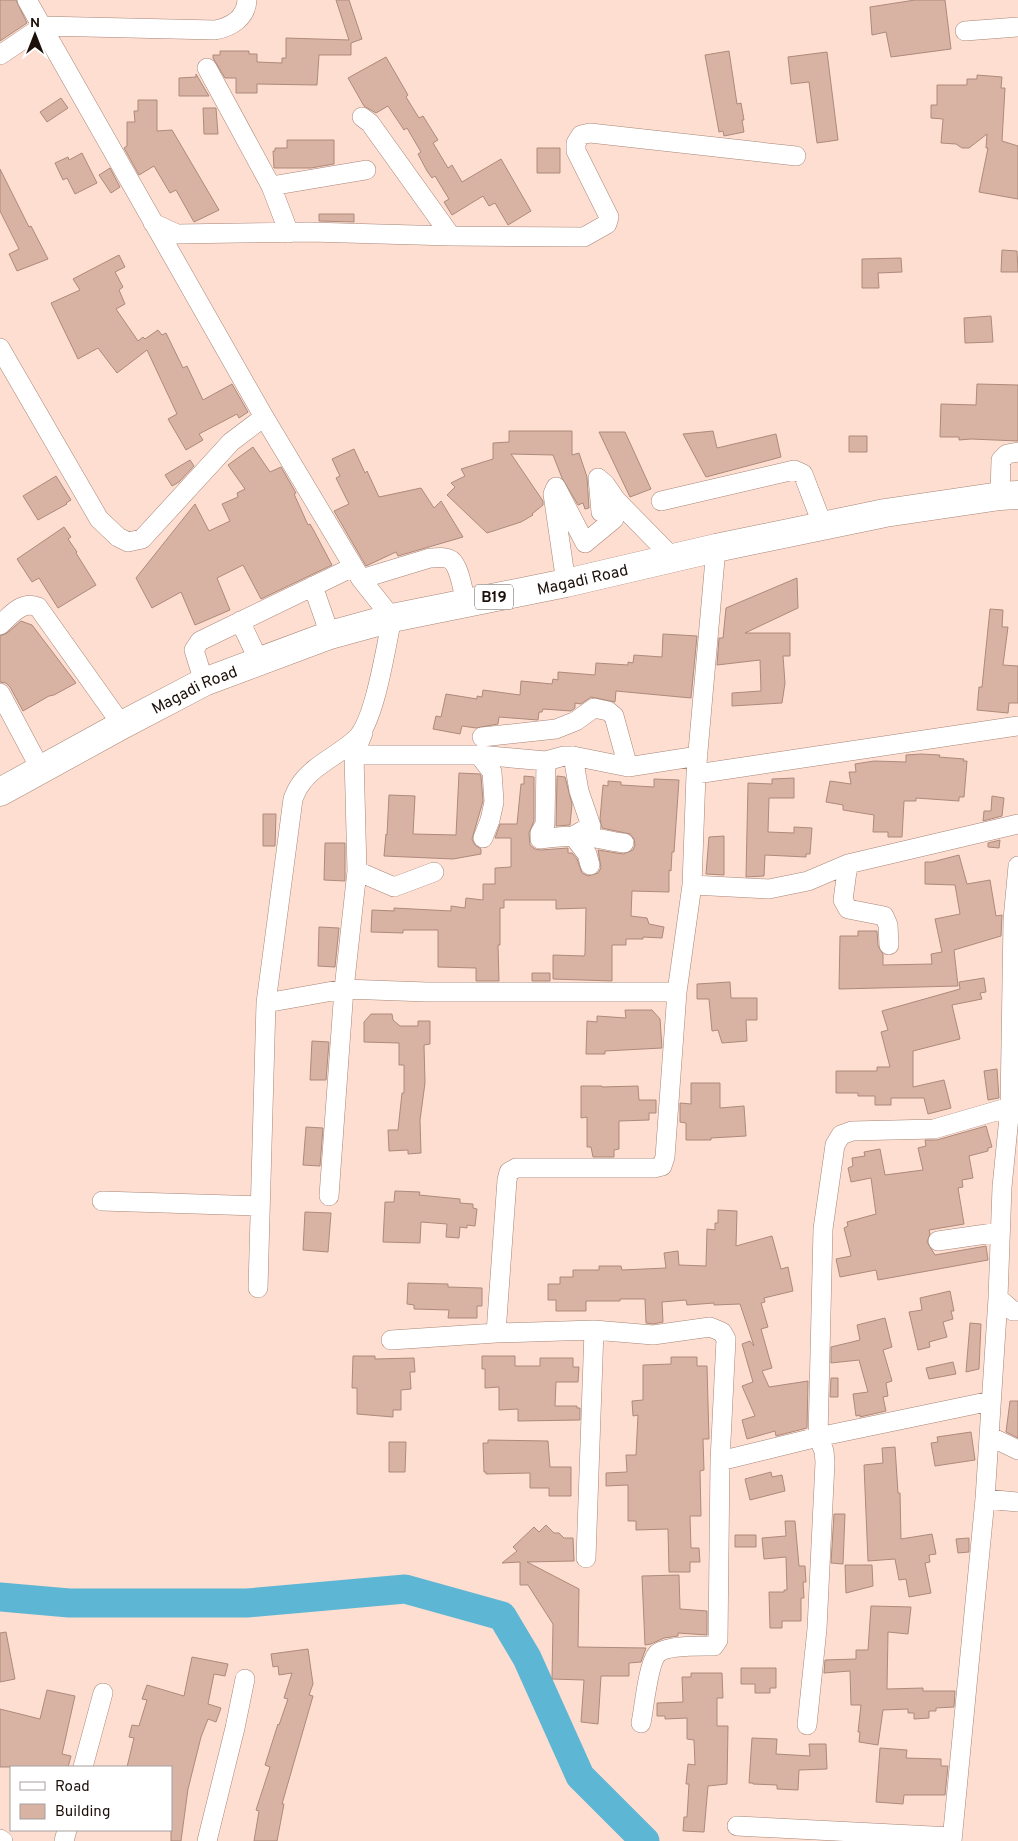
<svg xmlns="http://www.w3.org/2000/svg" width="1018" height="1841" font-family="Overpass,sans-serif">
<style>
.lines{fill:none;stroke-linecap:round;stroke-linejoin:round}
.river{stroke:#5eb6d5;stroke-width:29}
.building{fill:#d8b2a2;stroke:#ae8a7b}
.minor-casing{stroke:#a88576;stroke-width:20}
.highway-casing{stroke:#a88576;stroke-width:29}
.minor{stroke:#fff;stroke-width:19}
.highway{stroke:#fff;stroke-width:28}
.labels{text-anchor:middle;stroke-width:4;stroke-linejoin:round;paint-order:stroke}
.shield{fill:#fff;stroke:#615854;stroke-width:1}
.shield-label{font-size:15px;font-weight:bold;fill:#1d100a}
.street-label{font-size:16px;fill:#1d100a;stroke:#fff}
</style>
<rect width="100%" height="100%" fill="#fdded1"/>
<g class="lines">
<!-- river -->
<path class="river" d="M0 1597 69 1603H247L405 1589 502 1616 527 1658 580 1776 645 1841"/>
</g>
<!-- building -->
<path class="building" d="M0 0H16L27 23 0 41Z
M336 0H349L362 39 351 43V55H319L317 85 257 84V93H236V78H225L213 58V55H220V51H249V54H257V62L282 63V58H286V38L349 40Z
M915 0H945L951 49 891 57 886 32 872 35 870 7Z
M729 51 737 104 741 103 744 120H742L744 132 724 136 723 131 719 132 705 55Z
M827 52 838 140 817 143 809 82 791 84 788 57Z
M386 57 408 95 406 97 419 118 423 116 438 140 433 143 448 168 452 165 462 182 501 159 531 211 508 225 495 203 489 206 483 196 452 215 444 202 449 199 435 176 432 178 427 171 418 154 421 152 407 128 404 130 388 106 376 113 364 106 348 78Z
M196 74 209 96H179V78L196 77Z
M977 75 1002 77 1001 88H1005L1002 141 1018 146V199L979 192 988 148H986L987 134 969 148H962L956 144 941 143 943 119 931 118V105H937V85H967V79H977Z
M61 98 68 108 47 122 40 112Z
M138 100H157V131L172 130 219 210 194 222 176 190 170 193 154 166 139 175 124 148 127 146V122H135L134 111H138Z
M203 108H216L218 134H204Z
M287 140H334V164L311 168H274L273 151H275V148H287Z
M537 148H560V173H537Z
M82 153 97 183 75 194 67 178 63 180 55 163 68 157 69 160Z
M110 168 120 187 111 193 99 175Z
M0 169 29 227 31 226 48 259 17 271 9 254 19 249 0 211Z
M319 214H354V222L319 221Z
M1002 250 1017 251 1018 272H1001Z
M119 255 125 267 115 272 123 287 119 290 125 304 116 309 138 341 143 337 145 339 158 330 162 335 166 333 183 368 187 366 203 400 232 384 248 412 239 418 237 414 199 434 203 440 186 450 168 419 177 414 147 350 117 373 98 348 78 359 51 303 80 290 73 279Z
M901 258 902 272 878 273 879 288H862V259Z
M991 316 993 342 965 343 964 318Z
M977 384 1018 385V441L971 439 959 440V437H940L941 404 976 405Z
M509 431H572V455L579 453 587 477 589 508 585 509 583 503 578 505 562 478 553 455 511 454 543 501V505L532 514 533 515 521 522 487 533 447 495 455 487 451 483 465 476 461 469 493 459V443L509 442Z
M713 431 717 448 776 434 781 457 706 477 683 434Z
M599 432H625L651 489 630 497Z
M849 436H867V452H849Z
M253 447 270 472 281 467 296 493 294 494 308 525 310 524 314 531 332 565 261 599 243 565 217 578 230 610 195 625 181 592 152 608 136 578 195 504 209 531 230 521 222 504 238 497 237 493 245 489 228 465Z
M354 449 365 473 367 471 379 497 421 488 434 508 441 501 463 537 398 556 396 552 366 566 334 511 349 504 336 478 340 476 332 459Z
M190 460 194 466 179 482 172 486 165 475Z
M56 476 71 500 66 503 67 504 38 520 23 496Z
M64 527 71 537 68 539 77 552 76 553 96 585 58 608 39 578 32 582 17 559Z
M797 578 798 608 745 633H790V656H783L785 683 782 703 732 706V693L761 691 760 660 717 665 719 638H723L726 608Z
M990 609 1003 610 1002 627H1008L1003 665 1018 666V703H1009L1008 713 977 710 979 687H982Z
M21 621 32 625 76 683 54 695 49 696 23 711 10 687 6 683 0 682V636L7 633Z
M663 634 697 636 691 698 616 691 615 702 591 697 581 704 575 703V708L571 711 543 709 542 712H539L538 720 499 717 498 724 476 728 462 726 460 734 433 729 436 716 441 717 446 694 477 699V696L482 697 483 690 520 695 521 681 552 684 553 679 558 680V672L595 675 596 663 628 665V662L633 663 634 655 662 657Z
M921 754 940 755 939 757 964 759 963 761H967L964 797H959V801L916 798V801H904L902 837H888V832H873L874 815 843 810V805L826 802 830 781 851 784 849 772H856L855 764 874 761 906 762V755Z
M459 773 480 774 481 776 483 801 472 839 475 845 481 849V854L453 859 384 856 386 834 387 835 389 795 415 796 413 834 456 835Z
M524 776 534 777V821L529 833 530 845 535 849 541 850 568 848V853H572L577 859 582 873 588 876 598 873 601 868 598 850 623 854 633 850 635 845 634 839 630 834 602 828 600 819 603 785 608 786V781L621 782V785L654 787V779L679 780 674 852H672L671 871 669 870V892L632 891 631 916 647 918 649 924 664 927 662 938 643 937V939H626V945H612V981L553 979V955L584 956 585 954 586 908 556 909V900H504V908H500V945H498L499 981H476V968L438 967V930H403V933L371 932 372 910 394 911V908L451 911V906L465 908 466 898 483 900V884H495V868L511 867V838H495L500 824H517L521 784H524Z
M557 776 565 777 572 804 570 825 556 826Z
M794 778V798H769L768 832 794 833V827L812 828 810 854H806V857L765 855 764 876 746 877 748 783 772 784V779Z
M992 796 1004 798 1002 816 983 821 984 811H991Z
M263 814H276L275 846H263Z
M724 836V875L706 874 709 837Z
M1000 840 999 848 988 847V843Z
M325 843H345V881L324 880Z
M959 855 967 884 990 880 996 916 1002 915 1001 936 954 950 958 986 839 989 840 936H858V931H877L878 946 883 954V965L932 964 931 954 942 952 935 919 960 914 955 885 925 884V862H932Z
M319 927 339 928 335 967 318 966Z
M532 973H550V981H532Z
M984 978 986 992 980 993 982 999 952 1005 960 1039 913 1051V1087L944 1080 951 1108 928 1114 924 1098H891V1105H875V1096H858V1093H836V1071H877V1067H890L881 1032 888 1030 882 1011 960 989 959 982Z
M730 982 731 998H757V1020H746L747 1041 722 1043 718 1030 712 1031 709 999H697V984Z
M625 1010H652L660 1019 662 1048 605 1051V1054H586L587 1021 597 1022V1016L626 1018Z
M371 1014H392L393 1020 400 1026H418V1021H430V1044L424 1045 425 1083 420 1120 421 1153 408 1154V1150L389 1151 388 1130H398L402 1093H404V1065H399V1043L364 1042V1022Z
M312 1041 329 1042 326 1080H310Z
M997 1069 999 1098 988 1100 984 1071Z
M691 1083H720V1108L744 1106 746 1136 711 1138V1140H686V1123L680 1122V1103L691 1104Z
M581 1086H602V1087L638 1086 639 1100H656V1113H649V1120L619 1121V1149L614 1150V1157H593L591 1147H587V1117L581 1118Z
M986 1126 992 1147 988 1148V1151L969 1156 973 1178 962 1180 963 1187 958 1188 964 1224 929 1230 930 1234 927 1242 935 1255 986 1246 988 1260 878 1280 876 1270 840 1277 836 1259 851 1256 844 1228 848 1226 847 1222 876 1214 871 1178 851 1182 848 1168 853 1166 852 1158 865 1156 864 1152 880 1149 885 1175 923 1170 918 1148 926 1146 925 1140H937Z
M306 1127 323 1128 320 1166 303 1165Z
M395 1191 420 1192 419 1195 460 1199V1203L473 1204V1208L477 1209 475 1226 467 1225V1228L460 1227 459 1238 446 1237 447 1224 421 1222 420 1243 383 1242 385 1202H394Z
M718 1210 737 1211 736 1246 772 1236 781 1269 788 1267 793 1291 764 1298 765 1302 761 1303 768 1327 761 1329 772 1368 762 1371 769 1387 808 1381 807 1428 776 1436 775 1431 747 1439 742 1420 755 1416 742 1386 753 1382 742 1344 750 1341 754 1346 740 1304 714 1305V1303L687 1305 686 1300 662 1302 663 1322 653 1324 646 1323 645 1299H620V1301H586V1311H556V1300H548V1284H560V1277H573V1270H599V1266H621L622 1270 666 1268 664 1253 678 1251 679 1265 706 1266 707 1229 715 1230V1223H718Z
M305 1212 331 1213 328 1252 303 1250Z
M408 1283 448 1284V1287L482 1288V1306H477V1318H448L449 1310 414 1309V1305L407 1304Z
M950 1291 954 1311H951L953 1319 943 1322 947 1337 929 1342 930 1347 918 1350 909 1312 922 1310 920 1298Z
M885 1318 892 1347 883 1350 892 1381 886 1383 888 1396 883 1397 886 1411 860 1417V1415L856 1416 853 1394 868 1392 859 1360 831 1363V1347L860 1340 857 1325Z
M970 1323 981 1324 979 1369 966 1372Z
M353 1356H375V1359L414 1358 415 1372H410L411 1389 401 1390V1410H393V1417L357 1414V1388H352Z
M482 1356H515V1366H540V1358H573V1367H579L578 1382H556L555 1406H577V1408H580V1420L518 1421V1409L499 1410V1387L485 1388V1369H482Z
M671 1357H697V1366H707L709 1439H703L704 1470 700 1471 701 1516H690L691 1548H699L700 1562H690V1572H669L668 1529 636 1530V1521H628V1485L606 1486V1473L627 1472 626 1455H636L638 1415 633 1416 632 1401 643 1400V1365L671 1364Z
M953 1362 956 1374 929 1379 926 1368Z
M831 1378H838V1397H830Z
M1010 1401H1018V1438L1006 1432Z
M971 1432 975 1460 935 1466 931 1443 938 1442 937 1437Z
M488 1440 548 1441 550 1467H571V1496H549V1488H530V1473L486 1474V1472H484L483 1443H488Z
M389 1442H406L405 1472H389Z
M895 1447 898 1493H900L901 1539 932 1534 936 1554 929 1555 930 1562 925 1563 931 1593 909 1597 906 1579 899 1580 895 1559 868 1561 864 1465 883 1463 882 1448Z
M771 1472 772 1477 782 1475 785 1491 750 1500 745 1479Z
M834 1514H845L843 1564 831 1563Z
M785 1521H795L799 1566H805L806 1582H803L804 1598H801V1621H782V1628H770L769 1592H784V1590H787L786 1557 764 1559 762 1538 786 1536Z
M546 1525 554 1533H559L564 1538H573L574 1561 527 1562 579 1589 578 1647 646 1648 641 1662 629 1663V1676H601L598 1724 581 1722 584 1680 552 1679 553 1624 528 1585H520V1562L502 1563 517 1551 513 1547 534 1527 539 1532Z
M735 1535H756V1547H735Z
M969 1538V1552L958 1553 956 1539Z
M845 1565H872L873 1586 846 1593Z
M679 1575 680 1609 707 1611V1635L678 1633V1636L664 1638 651 1644 645 1645 642 1576Z
M871 1606 911 1607 908 1634 888 1632 887 1689 923 1688V1691H955L954 1707 936 1708V1711H929V1718L914 1719V1713H908V1709L883 1710 878 1745 859 1742 860 1732H858L861 1705H851L850 1671 824 1673 825 1660 856 1659V1650H868Z
M6 1632 15 1679 0 1682V1633Z
M308 1649 313 1684 309 1695 313 1696 282 1804H284L277 1841H254L259 1811 256 1810 270 1767 265 1765 278 1724 279 1725 288 1699 284 1698 292 1673 279 1675 278 1666 273 1667 271 1654Z
M192 1657 228 1664 225 1676 214 1674 208 1704 221 1708 216 1722 208 1719 201 1737 188 1789 181 1841H171V1767H127L134 1738 129 1737 132 1725 139 1726 147 1700 142 1699 147 1685 184 1696Z
M741 1668H776V1688H770V1693H755V1684H741Z
M691 1673H722L723 1698H717V1726H728L727 1784 708 1786 704 1832 683 1831 684 1817H687L689 1784H686L688 1764 695 1765 694 1740 687 1739V1718L665 1719V1716H657V1703L683 1702 682 1677H691Z
M47 1690 75 1696 62 1754 71 1756 68 1767H0V1709L40 1719Z
M752 1738 777 1739 776 1754 810 1756 809 1744H826L827 1769 799 1770 798 1790 777 1789V1785L753 1784V1783H749Z
M880 1748 907 1750 906 1758 941 1759V1766H948L945 1795H904L903 1804 876 1802Z"/>
<g class="lines">
<defs>
<path id="minor" d="M27 0 264 417 361 579 392 618C386 646 375 721 356 739 339 755 313 765 300 785 297 789 295 794 293 799L266 1003 258 1288
M965 31 1018 27
M0 55 43 26 215 30C231 27 246 18 247 0
M207 68 271 186 289 233
M362 117 370 123 451 236
M271 186 366 170
M153 223 177 234 310 232 451 236 584 237 607 224 609 217 576 151V143L581 135 590 133 796 156
M0 348 99 519 118 537 128 542 142 539 231 442 264 417
M1000 496 1001 460 1007 454 1018 452
M661 501 794 470 803 474 823 526
M361 579 430 558C437 558 445 556 451 560 460 567 463 592 466 603
M566 583 553 494 556 487 585 543 614 519 601 512 598 478 605 484 616 500 673 558
M313 586 330 635
M240 621 259 661
M0 625C11 615 22 600 38 607L122 725
M204 682 194 650 200 641 353 567
M0 693 41 770
M482 737 556 729 576 721 594 708 608 711 614 716 628 767
M354 755H479L546 761 564 756H573L628 767 698 756
M479 755 492 772 494 802 490 820 483 838
M573 756 579 791 591 826 573 836 587 854 590 865
M546 761 545 824 540 833V839C556 837 572 835 588 837 600 838 612 842 624 843
M696 774 1018 726
M848 864 843 900 848 909 884 916 888 925 889 945
M357 871 394 887 434 872
M692 885 769 889 808 881 848 864 1018 824
M266 1003 344 989 427 992H677
M329 1196 344 989 357 871 354 755 363 733
M102 1201 260 1206
M938 1241 1000 1232
M998 1298 1013 1311H1018
M496 1333 594 1330 653 1335 710 1327 722 1332 726 1339 720 1461 718 1640 714 1646C701 1646 665 1645 657 1654 648 1664 644 1709 641 1723
M391 1340 496 1333 507 1180 509 1172 516 1168H654L662 1166 665 1157 677 992 692 885 696 774 716 548
M989 1436 1018 1450
M720 1461 818 1437 991 1401
M985 1499 1018 1502
M586 1558 594 1330
M807 1725 817 1629 825 1462 824 1451 818 1437 823 1229 835 1145 841 1135 852 1131 934 1129 1010 1107 1018 1108
M83 1767 103 1693
M737 1826 952 1837
M0 1839 3 1841
M64 1841 67 1830
M207 1841 235 1728 245 1679
M952 1841 985 1499 998 1298 1002 1187 1010 1107 1013 920 1018 866"/>
<g id="highway">
<path id="s1" d="M0 792 122 725 204 682 330 635 392 618 566 583 716 548 885 513 1000 496 1018 495"/>
</g>
</defs>
<!-- minor casing -->
<use href="#minor" class="minor-casing"/>
<!-- highway casing -->
<use href="#highway" class="highway-casing"/>
<!-- minor -->
<use href="#minor" class="minor"/>
<!-- highway -->
<use href="#highway" class="highway"/>
</g>
<g class="labels">
<!-- shield labels -->
<rect class="shield" x="475" y="584.5" width="38" height="25" rx="4"/>
<g class="shield-label">
<text x="494" y="602">B19</text>
</g>
<!-- street labels -->
<g class="street-label">
<text dy="6" stroke="none"><textPath href="#s1" startOffset="625">Magadi Road</textPath></text>
<text dy="6" stroke="none"><textPath href="#s1" startOffset="220">Magadi Road</textPath></text>
</g>
</g>
<!-- legend -->
<rect x="10" y="1766" width="162" height="65" fill="#ffffff" stroke="#a59f9d"/>
<rect x="20" y="1782" width="25" height="8" fill="#ffffff" stroke="#a59f9d"/>
<text x="55" y="1791" font-size="15" fill="#1d100a">Road</text>
<rect x="20" y="1804" width="25" height="15" fill="#d8b2a2" stroke="#a59f9d"/>
<text x="55" y="1816" font-size="15" fill="#1d100a">Building</text>
<!-- north arrow -->
<g transform="translate(35 35)" stroke="#ffffff" stroke-width="4" paint-order="stroke">
<path d="M0-4L9 19L0 12L-9 19Z" fill="#1d100a"/>
<text y="-8" font-size="14" font-weight="bold" text-anchor="middle" fill="#1d100a">N</text>
</g>
</svg>
